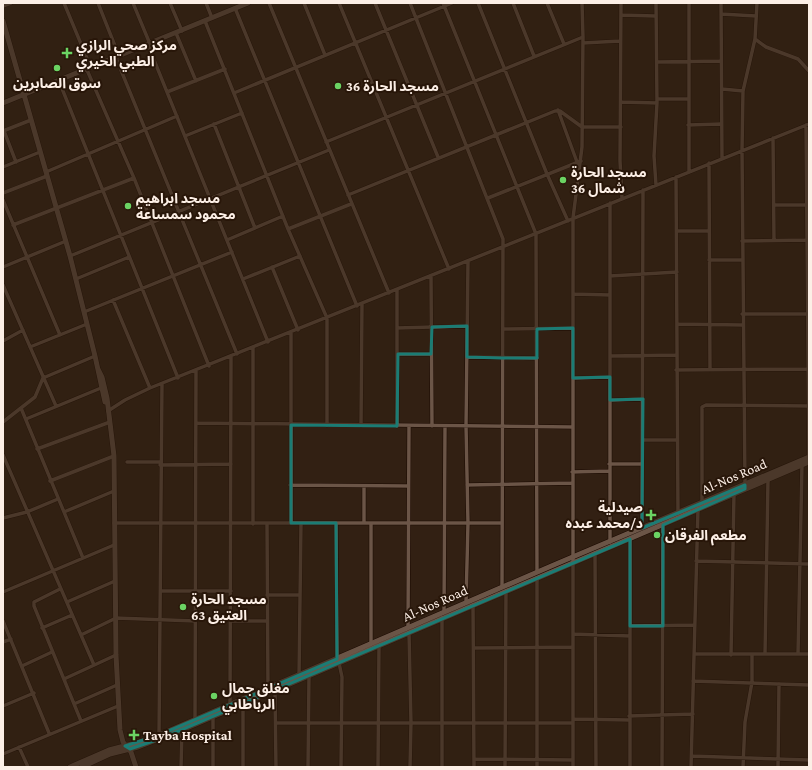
<svg xmlns="http://www.w3.org/2000/svg" width="812" height="770" font-family="'Crimson Pro','Noto Sans Arabic',serif">
<style>
.lines{fill:none;stroke-linecap:round;stroke-linejoin:round}
.street-casing{stroke:#1a0901;stroke-width:4.5}
.secondary-casing{stroke:#1a0901;stroke-width:6}
.street{stroke:#6b5547;stroke-width:3.5}
.secondary{stroke:#6b5547;stroke-width:5}
.marked{fill:none;stroke:#1b7c74;stroke-width:3;stroke-linejoin:round}
.poi-dot{fill:#6bd363;stroke:#281609;stroke-width:1.5}
.labels{text-anchor:middle;stroke-width:4;stroke-linejoin:round;paint-order:stroke}
.poi-label{font-size:14px;font-weight:bold;fill:#fcefe6;stroke:#281609;text-anchor:start}
.street-label{font-size:14px;fill:#fcefe6;stroke:#281609}
</style>
<rect width="100%" height="100%" fill="#322013"/>
<g class="lines">
<defs>
<path id="street" d="M64 3 91 68
M98 3 119 56
M133 3 150 44
M170 3 182 31
M206 3 212 18
M269 3 389 293
M304 3 325 55
M339 3 449 269
M375 3 438 157
M410 3 503 239 502 587
M443 3 536 234 537 572
M478 3 547 174 568 221
M513 3 534 56
M547 3 564 44
M621 3 620 161 622 199
M656 3 657 103 654 156 656 185
M689 3V171
M721 3 722 158
M3 6 11 3
M235 8 357 306
M721 14 756 16
M621 15 655 16
M205 21 288 229 327 318V425
M176 33 196 81
M755 39 766 47 798 59 809 71
M583 43 620 41
M148 45 268 342
M116 58 237 354
M657 62 721 61
M87 70 134 178 209 366
M59 81 178 378
M722 89 743 91
M167 92 225 69
M234 93 452 3
M657 99H689
M621 102 657 103
M558 110 577 162
M214 124 255 228
M688 125 720 124
M806 125 809 458
M3 131 31 120
M4 131 16 162
M185 136 242 113
M773 138 774 240
M326 142 583 37
M709 163 710 370
M3 167 40 152
M46 172 177 116
M676 177 678 513
M3 193 47 176
M348 195 555 111H560L582 127H621
M488 198 581 161
M3 200 60 335
M774 205H808
M13 225 134 178
M288 229 351 204
M677 231H709
M227 240 283 216
M742 241 807 240
M70 256 329 150
M709 260H742
M3 267 66 241
M272 267 298 330
M431 276 432 426
M610 276 677 272
M76 279 129 257
M243 279 300 256
M3 285 56 406
M573 294 610 295
M113 300 150 388
M84 312 232 252
M742 314H807
M677 324 742 325
M397 328 467 326
M503 329 573 328
M3 341 23 330
M30 347 87 324
M398 354H431
M610 356 677 355
M467 357 537 358
M676 370 807 369
M573 378 610 377
M610 400 643 399
M21 408 83 558
M108 411 125 400 150 388 809 124
M26 419 101 388
M3 422 35 397 43 378 95 356
M196 423 573 427
M361 425 362 304
M397 426V290
M643 440H677
M37 449 110 422
M3 455 94 665
M127 462H160
M609 464H642
M160 465 231 464
M572 472 609 471
M50 481 114 456
M745 484 742 150 743 91 755 39 757 3
M290 485 408 486
M467 485 572 483
M702 502V407L706 405 808 406
M64 512 114 491
M3 518 27 512 58 499
M114 523H501
M267 523 268 689
M291 523V333
M336 523 337 659
M364 523V486
M253 524V348
M642 528 643 190
M610 542V203
M595 553 596 767
M696 561 809 564
M537 578V767
M60 589 34 602V606L81 721
M161 591H231
M3 592 114 545
M267 595H300
M67 602 115 581
M466 603 468 523 466 426 468 261
M473 605 474 767
M444 612 445 426
M3 621 49 733
M230 621H267
M630 626 695 625
M42 628 72 615
M408 628 409 426
M409 633 411 723 410 767
M573 634 630 636
M81 635 116 618 195 621
M3 642 11 639
M371 644V523
M474 648 573 647
M694 654H809
M765 654 768 480
M798 654 802 465
M731 655 734 494
M339 663 342 677 341 767
M22 666 52 652
M299 676 301 523
M64 679 116 655
M693 681 809 685
M275 690 276 767
M74 704 117 685
M243 704V767
M230 705 231 357
M3 706 34 693
M629 716 693 714
M573 719 629 720
M195 720 196 371
M276 723H573
M159 735 162 384
M19 747 28 767
M3 754 118 706
M692 756 809 760
M474 759 573 760
M181 767 182 730
M213 767V716
M308 767 309 676
M378 767 379 646
M442 767V618
M505 767 506 591
M573 767V218L582 147 583 37 582 3
M630 767V539
M662 767 663 525
M691 767 698 509
M743 767 745 722 752 682V655
M778 767 779 684"/>
<path id="secondary" d="M3 21 70 256 95 356 105 402
M3 103 248 3
M98 369 102 377 107 398 114 456 116 655 120 730 123 742 131 752 136 767
M70 767 109 750 136 743 159 735 556 564 809 457
M82 767 110 754 138 747 182 730 809 462"/>
</defs>
<!-- street casing -->
<use href="#street" class="street-casing"/>
<!-- secondary casing -->
<use href="#secondary" class="secondary-casing"/>
<!-- street -->
<use href="#street" class="street"/>
<!-- secondary -->
<use href="#secondary" class="secondary"/>
</g>
<!-- marked area -->
<path d="M0 0H812V770H0ZM467 326V357L501 358H537V329L573 328V378L610 377V400L643 399 642 528 745 485V489L663 525V626H630V539L162 738 130 749 125 746 159 735 337 659 336 523H291V425L397 426 398 354H431L432 327Z" fill="#322013" fill-opacity=".55" fill-rule="evenodd"/>
<path class="marked" d="M467 326V357L501 358H537V329L573 328V378L610 377V400L643 399 642 528 745 485V489L663 525V626H630V539L162 738 130 749 125 746 159 735 337 659 336 523H291V425L397 426 398 354H431L432 327Z"/>
<!-- markers -->
<g class="poi-dot">
<path d="M65 47h4v4h4v4h-4v4h-4v-4h-4v-4h4z"/>
<circle cx="57" cy="68" r="4"/>
<circle cx="338" cy="86" r="4"/>
<circle cx="563" cy="180" r="4"/>
<circle cx="128" cy="206" r="4"/>
<path d="M649 509h4v4h4v4h-4v4h-4v-4h-4v-4h4z"/>
<circle cx="657" cy="535" r="4"/>
<circle cx="183" cy="607" r="4"/>
<circle cx="214" cy="696" r="4"/>
<path d="M132 729h4v4h4v4h-4v4h-4v-4h-4v-4h4z"/>
</g>
<g class="labels">
<!-- poi labels -->
<g class="poi-label">
<text x="76" y="50">مركز صحي الرازي<tspan x="76" dy="16">الطبي الخيري</tspan></text>
<text x="57" y="88" text-anchor="middle">سوق الصابرين</text>
<text x="346" y="91">مسجد الحارة 36</text>
<text x="571" y="177">مسجد الحارة<tspan x="571" dy="16">36 شمال</tspan></text>
<text x="136" y="203">مسجد ابراهيم<tspan x="136" dy="16">محمود سمساعة</tspan></text>
<text x="643" y="512" text-anchor="end">صيدلية<tspan x="643" dy="16">د/محمد عبده</tspan></text>
<text x="665" y="540">مطعم الفرقان</text>
<text x="191" y="604">مسجد الحارة<tspan x="191" dy="16">63 العتيق</tspan></text>
<text x="222" y="693">مغلق جمال<tspan x="222" dy="16">الرباطابي</tspan></text>
<text x="143" y="740">Tayba Hospital</text>
</g>
<!-- street labels -->
<g class="street-label">
<text transform="translate(734 476) rotate(-23)" y="5">Al-Nos Road</text>
<text transform="translate(435 603) rotate(-24)" y="5">Al-Nos Road</text>
</g>
</g>
<!-- border -->
<rect width="812" height="770" fill="none" stroke="#fcefe6" stroke-width="8"/>
</svg>
